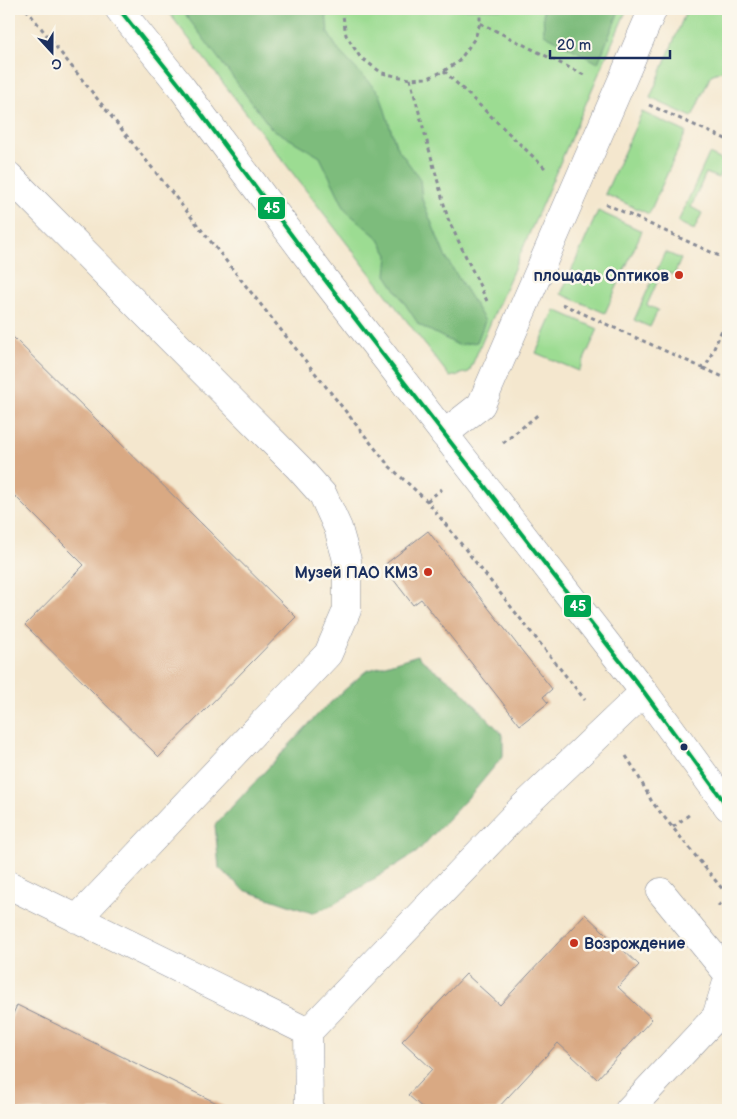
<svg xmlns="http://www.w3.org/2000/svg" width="737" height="1119" font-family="'Balsamiq Sans',sans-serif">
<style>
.green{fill:#9cdc92;stroke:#5c8678}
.forest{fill:#7dbc7c;stroke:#4c766d}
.building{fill:#d9a983}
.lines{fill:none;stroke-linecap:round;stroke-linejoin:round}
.minor-casing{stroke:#888b96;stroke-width:29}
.major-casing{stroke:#888b96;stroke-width:29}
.path{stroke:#888b96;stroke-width:3;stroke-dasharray:4 4;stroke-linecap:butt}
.minor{stroke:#fff;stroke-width:28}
.major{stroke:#fff;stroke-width:28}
.bus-1-casing{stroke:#fbf7ec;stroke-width:8}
.bus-1{stroke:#00a651;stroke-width:4}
.poi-dot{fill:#c8321e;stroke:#fbf7ec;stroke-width:2}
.bus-dot{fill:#1b2f5e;stroke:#fbf7ec;stroke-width:2}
.labels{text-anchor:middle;stroke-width:5;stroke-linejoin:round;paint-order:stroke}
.poi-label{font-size:16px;font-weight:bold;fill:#1b2f5e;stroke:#fbf7ec;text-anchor:end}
.line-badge{stroke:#fbf7ec;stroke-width:2}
.badge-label{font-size:14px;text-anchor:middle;font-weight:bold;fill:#fff}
</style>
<rect width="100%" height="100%" fill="#fbf7ec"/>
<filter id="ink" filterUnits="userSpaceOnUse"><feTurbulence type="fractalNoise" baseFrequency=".02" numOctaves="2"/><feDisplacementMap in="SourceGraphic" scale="10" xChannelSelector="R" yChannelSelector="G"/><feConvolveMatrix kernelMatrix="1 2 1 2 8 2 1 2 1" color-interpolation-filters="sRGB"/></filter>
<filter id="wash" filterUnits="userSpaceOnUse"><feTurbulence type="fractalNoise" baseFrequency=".0096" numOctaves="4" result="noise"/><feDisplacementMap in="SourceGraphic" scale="20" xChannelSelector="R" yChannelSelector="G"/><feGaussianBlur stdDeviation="1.12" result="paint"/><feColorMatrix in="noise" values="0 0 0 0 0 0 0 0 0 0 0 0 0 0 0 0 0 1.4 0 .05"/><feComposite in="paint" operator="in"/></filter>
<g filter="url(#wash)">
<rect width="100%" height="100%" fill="#f4e7ce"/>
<!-- green -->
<path class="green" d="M166 9H627L469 372 450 377Z
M687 9H728V68L711 75 692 117 650 98Z
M642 112 686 132 649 214 605 194Z
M709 154 726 162 718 178 706 173 691 207 702 213 694 230 678 222Z
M598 211 642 231 605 313 561 294Z
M665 252 681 259 674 275 662 271 647 305 658 310 650 327 634 320Z
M555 310 598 329 579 371 536 353Z"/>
<!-- forest -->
<path class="forest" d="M183 9H326V13L328 33 339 51 380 94 396 146 420 179 422 199 445 256 485 321 477 342 458 345 419 325 386 275 388 255 378 238 346 211 320 157 271 128 185 14Z
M543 9H620L598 63 544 34Z
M418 655 423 661 458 687 503 735V756L475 790 417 852 331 906 312 913 244 890 219 868 215 825 321 711 366 671Z"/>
<g id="blocks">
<!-- building -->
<path class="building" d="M9 333 296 617 159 757 25 625 84 565 9 490Z
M428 531 552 689 543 697 548 703 520 725 421 599 413 605 383 566Z
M585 914 639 965 618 987 652 1019 597 1079 558 1043 496 1110H425L408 1095 432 1069 402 1041 466 974 500 1005Z
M17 1005 231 1110H9V1023Z"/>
</g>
</g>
<g filter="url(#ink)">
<use href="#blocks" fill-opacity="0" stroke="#888b96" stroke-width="1"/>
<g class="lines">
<defs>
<path id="minor" d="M9 176 299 468 323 495 338 528 347 560V610L328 654 77 919
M444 434 481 405 653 9
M9 885 308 1032 520 810 644 692
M661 892 728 974
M308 1032 309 1110
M629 1110 716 1017 728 979"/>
<path id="major" d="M119 9 182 88 322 276 644 692 728 807"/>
</defs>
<!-- minor casing -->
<use href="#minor" class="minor-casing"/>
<!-- major casing -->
<use href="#major" class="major-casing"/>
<!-- path -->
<path class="path" d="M26 9 389 466 427 501 585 700
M342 9 346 35 360 57 382 73 410 79 428 78 444 71 459 61 475 38 480 23V9
M480 23 586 76
M444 71 547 170
M410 79 448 219 487 301
M649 105 728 140
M606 204 728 260
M562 304 705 369
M728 316 705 369 728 379
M503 443 540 413
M427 501 442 489
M626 756 635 770 652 802 728 896
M673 827 690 814
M718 906 728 897"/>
<!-- minor -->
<use href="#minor" class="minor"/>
<!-- major -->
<use href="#major" class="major"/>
<defs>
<path id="bus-1" d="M119 9 182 88 322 276 644 692 728 807"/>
</defs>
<!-- bus-1 casing -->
<use href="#bus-1" class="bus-1-casing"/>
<!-- bus-1 -->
<use href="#bus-1" class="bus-1"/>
</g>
</g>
<!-- markers -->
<g class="poi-dot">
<circle cx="679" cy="275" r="5"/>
<circle cx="428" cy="572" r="5"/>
<circle cx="574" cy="943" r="5"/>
</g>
<circle class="bus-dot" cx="684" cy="747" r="4.5"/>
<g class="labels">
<!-- poi labels -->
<g class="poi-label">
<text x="669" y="281">площадь Оптиков</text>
<text x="418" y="578">Музей ПАО КМЗ</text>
<text x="584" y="949" text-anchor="start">Возрождение</text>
</g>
</g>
<g class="line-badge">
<rect x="257" y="196" width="29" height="24" rx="5" fill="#00a651"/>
<rect x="563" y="594" width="29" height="24" rx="5" fill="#00a651"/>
</g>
<g class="badge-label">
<text x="272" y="213">45</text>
<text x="578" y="611">45</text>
</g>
<!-- margin -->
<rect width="737" height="1119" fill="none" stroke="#fbf7ec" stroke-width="30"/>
<!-- north arrow -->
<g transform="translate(52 52) rotate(159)" stroke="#fbf7ec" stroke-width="4" paint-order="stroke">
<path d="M0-4L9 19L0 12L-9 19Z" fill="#1b2f5e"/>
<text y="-8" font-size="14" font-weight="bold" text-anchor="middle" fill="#1b2f5e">С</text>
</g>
<!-- scale -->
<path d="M550 50v8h120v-8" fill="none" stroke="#1b2f5e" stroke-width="2.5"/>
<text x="557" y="50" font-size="15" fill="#1b2f5e" stroke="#fbf7ec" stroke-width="4" paint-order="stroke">20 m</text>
</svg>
